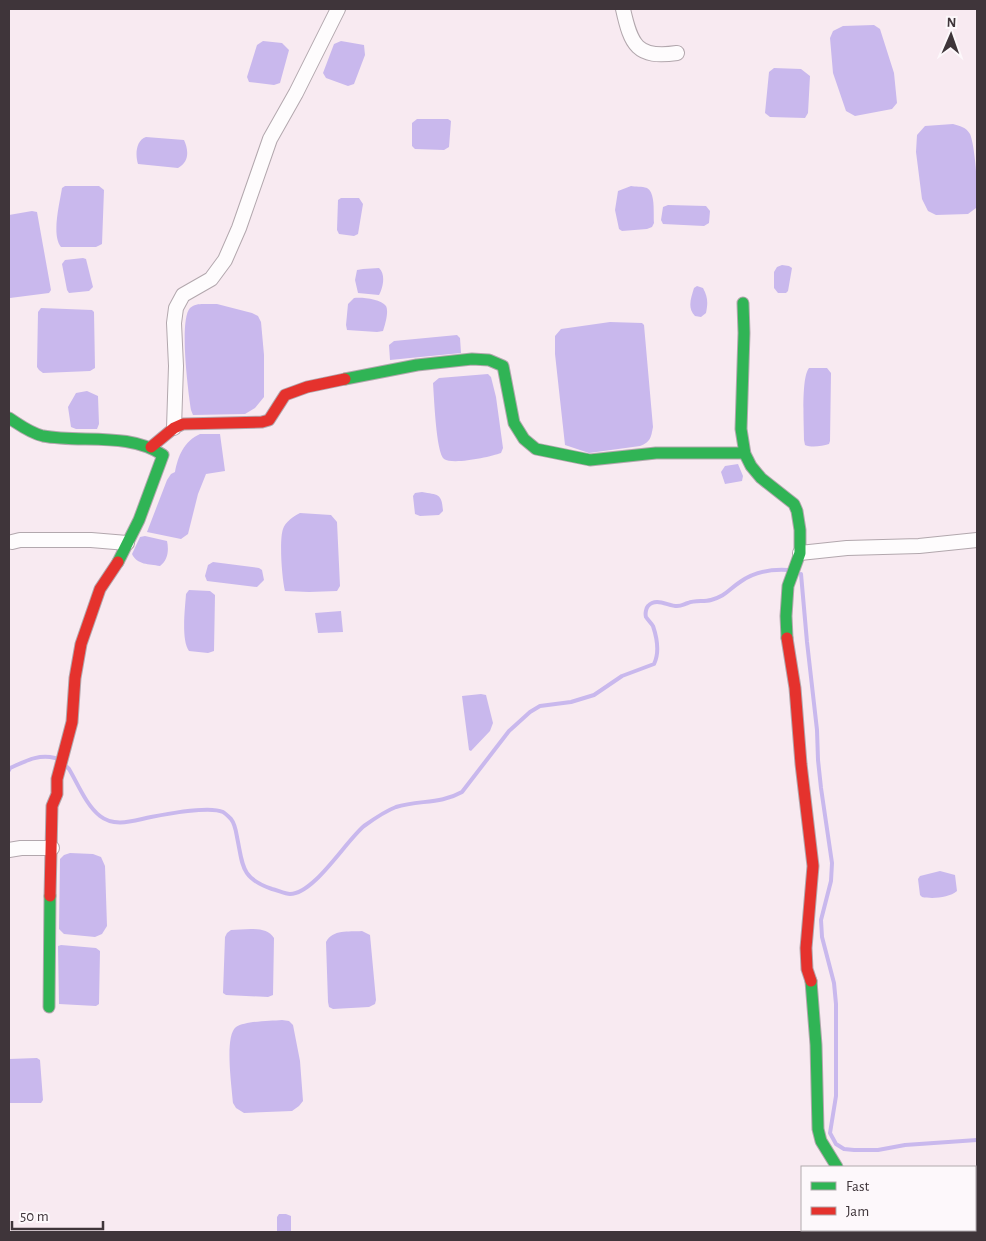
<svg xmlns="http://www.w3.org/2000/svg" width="986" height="1241" font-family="'Alegreya Sans',sans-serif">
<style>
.water{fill:#c9b8ed}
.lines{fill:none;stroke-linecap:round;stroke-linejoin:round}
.stream{stroke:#c9b8ed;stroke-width:4}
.street-casing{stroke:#b2a7ad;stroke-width:16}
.fast-casing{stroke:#b2a7ad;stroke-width:13}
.jam-casing{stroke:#b2a7ad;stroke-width:13}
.street{stroke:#fefcfd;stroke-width:14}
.fast{stroke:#30b455;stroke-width:11}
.jam{stroke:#e5322d;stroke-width:11}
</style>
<rect width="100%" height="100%" fill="#f8eaf1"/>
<!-- water -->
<path class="water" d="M874 25 880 29 894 73 897 103 892 109 855 116 846 111 833 73 830 38 833 31 843 26Z
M263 41 282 43 289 50 280 83 274 85 249 82 247 77 257 45Z
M341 41 364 45 365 55 354 84 348 86 326 78 323 73 334 44Z
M774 68 801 69 810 76 808 113 805 118 770 117 765 113 769 72Z
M417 119H448L451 121 449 147 444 150 415 149 412 146V123Z
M953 124C960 126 966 127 970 134 975 145 979 196 976 208L968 214 936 215 928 211 922 199 916 152 917 135 925 126Z
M146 137 184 140C189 151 189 162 178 168L138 164C135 155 136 140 146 137Z
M65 186H99L104 190 102 244 96 247H61C51 235 60 202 62 188Z
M631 186C635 187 642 186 647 188 656 193 653 214 654 223L652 227 647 229 622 231 619 229 615 210 618 191Z
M341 198H359L363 204 358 234 354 236 339 234 337 230 338 200Z
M668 205 706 206 710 211 709 223 704 226 663 224 661 220 663 207Z
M32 211 37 212 51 290 49 293 10 298 9 296V215Z
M83 258 86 259 93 287 89 291 69 293 67 290 62 264 65 260Z
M782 265 789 266 792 268 788 291 786 293H778L774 288V272L777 267Z
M379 268C386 274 383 288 379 295L358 293 355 280 357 270 363 269Z
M697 286 703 288C708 297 708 303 706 313L701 317 695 316C687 308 691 298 694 288Z
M354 298C362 297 381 299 386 306 389 312 385 325 383 331L377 332 347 330 346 325 348 304Z
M209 304H217L252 313 258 316 261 322 264 355V397L255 408 245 414 193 415 191 410C188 391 179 320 190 308 195 303 203 304 209 304Z
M41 308 92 310 94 312 95 368 90 371 43 373 39 370 37 367 38 312Z
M610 322 642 323 644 325 653 427C651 437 651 442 640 446L589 453 565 445 555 354V336L561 329Z
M457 335 460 338 461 353 390 360 389 345 394 341Z
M809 368H827L831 373 830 441 829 444C822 446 812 448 805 445L804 440C804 425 801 378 809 368Z
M488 374 491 377 496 397 503 448 501 453C490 457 453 465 444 459 436 453 434 395 433 383L439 378Z
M87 391 98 396 99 424 97 429H76L71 427 68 407 76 393Z
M200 434H220L225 471 206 474 198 494 188 534 181 539 147 532 167 480 171 474 175 472C178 456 184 441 200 434Z
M738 464 743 476 742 481 725 484 721 472 725 466Z
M422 492C438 495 442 493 443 511L439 515 420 516 415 514 413 496 415 493Z
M300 513 331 515 337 522 340 586 337 591 309 592 285 591C282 579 279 540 283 529 285 522 294 516 300 513Z
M145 536 167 541C169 550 168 560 160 566 149 564 137 565 132 554L140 537Z
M213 562 259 568 262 570 264 580 257 587 207 581 205 576 208 565Z
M189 590 210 591 215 595 214 651 208 653 189 651C181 640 185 609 186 594Z
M341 611 343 632 318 633 315 613Z
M481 694 486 695 493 723 490 731 471 751 469 750 462 696Z
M70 853 93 854 101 857 105 866 107 926 102 934 95 937 64 934 59 929 60 859 64 855Z
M940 871 955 875 957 891C949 898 932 899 922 897L920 895 918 879 920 876Z
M231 930C244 930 266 925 274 938L273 995 268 997 226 995 223 993 225 937 227 933Z
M362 931 370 935 376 1000 375 1004 369 1007 333 1009 329 1007 328 1002 326 942C333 929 348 932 362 931Z
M61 945 96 948 100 951 99 1004 96 1006 59 1004 58 946Z
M282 1020 289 1021 293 1025 300 1061 303 1101 299 1106 292 1111 244 1113 236 1108 233 1103C232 1088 224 1036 236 1027 245 1021 270 1021 282 1020Z
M37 1058 40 1060 43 1100 41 1103H9V1059Z
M279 1214H286L291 1216V1232H277V1217Z"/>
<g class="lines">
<!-- stream -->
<path class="stream" d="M801 574 807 642 817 730 818 760 821 788 832 863 831 881 821 920 822 937 834 983 836 1004V1096L830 1133 836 1144 844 1149 854 1150H878L905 1145 977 1140
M67 767 69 769C78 784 86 805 100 816 115 828 135 820 151 817 166 814 210 806 223 812 225 813 229 817 231 819 235 824 236 831 237 837 243 865 240 878 272 889 277 890 285 894 290 894 314 894 345 842 364 826 371 821 388 810 396 807 419 800 441 804 462 792L509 731 530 712 540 706 571 702 594 695 622 676 654 664C660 652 657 638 653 626 651 623 648 620 646 617 645 614 646 608 648 606 656 597 668 606 677 606 682 606 684 604 688 603 695 600 704 602 711 600 726 596 728 590 740 582 754 572 772 569 788 570
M9 770 10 768C26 761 38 754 55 758"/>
<defs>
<path id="street" d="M623 9C631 45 637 59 677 53
M174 428 176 366 174 323 176 308 183 295 211 279 225 260 239 228 270 139 296 93 338 9
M12 542 20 540H91L127 543
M800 553 847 548 919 546 977 540
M9 850 21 848H52
M851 1230 852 1232"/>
<path id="fast" d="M743 303 744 333 741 429 745 454 751 466 761 478 794 504 797 511 800 530V553L788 586 786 616 787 638
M345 379 417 365 472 359 489 360 503 366 514 423 524 439 536 449 590 460 656 453H744
M9 418C20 425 30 433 43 436 82 443 129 432 163 455L139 520 118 562
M811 981 816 1045 818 1129 821 1141 837 1167
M49 1007 50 896"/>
<path id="jam" d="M151 447 174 428 183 424 262 422 269 420 285 395 307 387 345 379
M787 638 795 688 801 764 813 866 806 948 807 969 811 981
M50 896 52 806 57 794V779L72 722 75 678 81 644 100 589 118 562"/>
</defs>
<!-- street casing -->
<use href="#street" class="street-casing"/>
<!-- fast casing -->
<use href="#fast" class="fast-casing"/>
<!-- jam casing -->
<use href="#jam" class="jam-casing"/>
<!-- street -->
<use href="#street" class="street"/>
<!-- fast -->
<use href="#fast" class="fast"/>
<!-- jam -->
<use href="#jam" class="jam"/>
</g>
<!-- border -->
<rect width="986" height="1241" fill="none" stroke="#3f353a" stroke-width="20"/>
<!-- legend -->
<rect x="801" y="1166" width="175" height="65" fill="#fdf8fb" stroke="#b1aaae"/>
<rect x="811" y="1182" width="25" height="8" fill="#30b455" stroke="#b1aaae"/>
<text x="846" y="1191" font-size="15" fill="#3f353a">Fast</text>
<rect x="811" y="1207" width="25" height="8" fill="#e5322d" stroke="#b1aaae"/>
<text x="846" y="1216" font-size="15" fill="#3f353a">Jam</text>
<!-- north arrow -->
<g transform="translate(951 35) rotate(2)" stroke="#fdf8fb" stroke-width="4" paint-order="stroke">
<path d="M0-4L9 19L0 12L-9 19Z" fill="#3f353a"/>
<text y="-8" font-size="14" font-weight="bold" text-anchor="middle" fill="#3f353a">N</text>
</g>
<!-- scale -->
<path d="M12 1221v8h91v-8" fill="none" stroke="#3f353a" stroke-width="2.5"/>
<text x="20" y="1221" font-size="15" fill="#3f353a" stroke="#fdf8fb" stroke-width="4" paint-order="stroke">50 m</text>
</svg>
